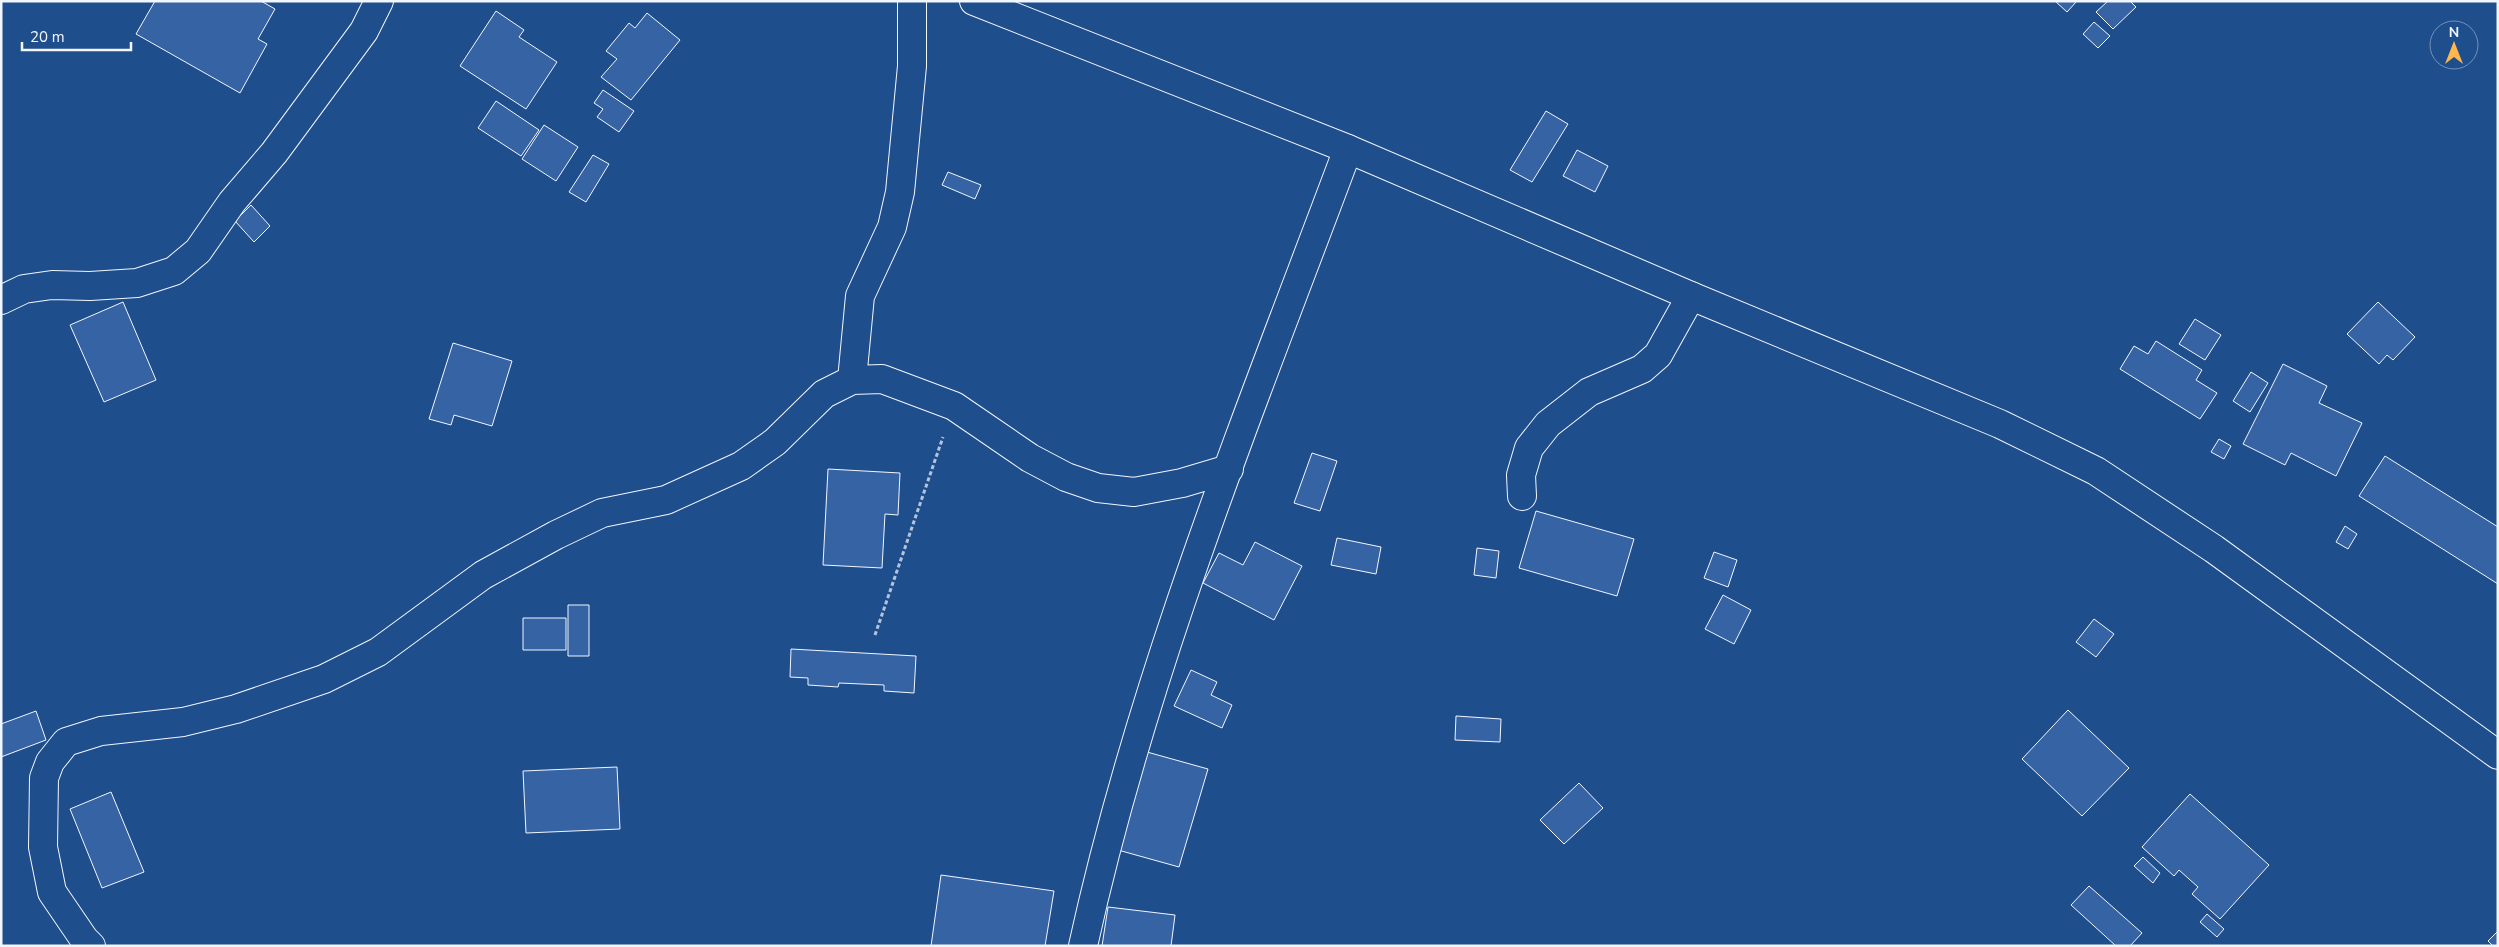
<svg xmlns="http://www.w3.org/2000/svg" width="2499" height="947" font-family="'Nunito Sans',sans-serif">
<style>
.building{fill:#3563a3;stroke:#f2f6ff}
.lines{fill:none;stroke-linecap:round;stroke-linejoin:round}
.street-casing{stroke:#f2f6ff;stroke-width:30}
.secondary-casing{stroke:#f2f6ff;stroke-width:30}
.path{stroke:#b3c4dc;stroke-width:3;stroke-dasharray:4 2.5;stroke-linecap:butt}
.street{stroke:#1f4e8c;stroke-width:28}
.secondary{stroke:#1f4e8c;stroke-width:28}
</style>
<rect width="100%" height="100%" fill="#1f4e8c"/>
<!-- building -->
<path class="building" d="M155 1H261L275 9 258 39 267 44 240 93 136 34Z
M2055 1H2077L2067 12Z
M2108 1H2130L2136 7 2113 29 2096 12Z
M496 11 524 30 519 37 557 62 526 109 460 66Z
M647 13 680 40 631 100 601 77 617 59 606 51 629 23 635 28Z
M2094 22 2110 36 2098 48 2083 34Z
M603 90 634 111 619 132 597 117 603 109 594 103Z
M496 101 539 130 521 156 478 128Z
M1546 111 1568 124 1532 182 1510 170Z
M544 125 578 147 556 181 522 159Z
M1577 150 1608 166 1595 192 1563 176Z
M593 155 609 164 586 202 569 192Z
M948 172 981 185 975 199 942 185Z
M251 205 270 226 254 242 235 221Z
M123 302 156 380 104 402 70 325Z
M2378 302 2415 337 2393 360 2387 355 2379 364 2347 334Z
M2195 319 2221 335 2205 360 2179 344Z
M2156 341 2202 370 2196 380 2217 393 2200 419 2120 369 2134 346 2148 354Z
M453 343 512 361 492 426 454 415 451 425 429 419Z
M2283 364 2327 386 2319 403 2362 423 2336 476 2291 453 2285 465 2243 444Z
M2251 372 2268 383 2250 412 2233 401Z
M2219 439 2231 446 2224 459 2211 452Z
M1312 453 1337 461 1320 511 1294 503Z
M2385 456 2498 527V584L2359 496Z
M828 469 900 473 898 515 885 514 882 568 823 565Z
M1536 511 1634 539 1617 596 1519 568Z
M2345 526 2357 534 2348 549 2336 542Z
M1337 538 1381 547 1376 574 1331 565Z
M1255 542 1302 566 1274 620 1203 583 1219 553 1243 565Z
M1477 548 1499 551 1496 578 1474 575Z
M1714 552 1737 560 1728 587 1704 578Z
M1723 595 1751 610 1734 644 1705 629Z
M568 605H589V656H568Z
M523 618H566V650H523Z
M2094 619 2114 634 2096 657 2076 642Z
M791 649 916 656 914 693 884 691V685L839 683 838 687 808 685V678L790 677Z
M1191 670 1217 682 1211 695 1232 705 1222 728 1174 706Z
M2068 710 2129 768 2082 816 2022 759Z
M36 711 46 740 1 757V724Z
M1456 716 1501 719 1500 742 1455 740Z
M1147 752 1208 769 1179 867 1118 850Z
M617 767 620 829 526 833 523 771Z
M1579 783 1603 808 1564 844 1540 820Z
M111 792 144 872 102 888 70 809Z
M2190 794 2269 865 2220 919 2192 894 2198 887 2179 870 2174 876 2142 847Z
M2143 857 2160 873 2153 883 2134 866Z
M941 875 1054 891 1045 946H931Z
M2089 886 2142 933 2130 946H2116L2071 905Z
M1108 907 1175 915 1171 946H1102Z
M2207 914 2224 929 2217 937 2200 922Z
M2498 931V946H2493L2488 941Z"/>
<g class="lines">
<defs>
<path id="street" d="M1 300 24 289 52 285 90 286 137 283 174 271 198 251 232 202 274 153 364 31 379 1
M852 380 860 296 892 227 900 192 912 66V1
M1522 496 1521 475 1529 448 1548 424 1589 392 1642 369 1658 355 1691 296
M91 946 84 939 52 892 43 847 44 778 50 762 66 742 101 731 183 722 236 709 324 679 378 652 483 575 556 535 602 513 666 500 741 466 775 442 824 394 852 380 882 379 954 406 1030 458 1066 477 1098 488 1134 492 1182 483 1229 469
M1083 946C1143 672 1250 411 1348 149"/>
<path id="secondary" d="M974 1 1348 149 1691 296 2000 424 2096 471 2214 549 2498 755"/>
</defs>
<!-- street casing -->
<use href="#street" class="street-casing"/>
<!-- secondary casing -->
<use href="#secondary" class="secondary-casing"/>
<!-- path -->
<path class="path" d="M875 635 943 437"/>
<!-- street -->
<use href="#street" class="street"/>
<!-- secondary -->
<use href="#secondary" class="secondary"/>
</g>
<!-- border -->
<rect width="2499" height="947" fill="none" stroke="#f2f6ff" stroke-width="5"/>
<!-- north arrow -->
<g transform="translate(2454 45)"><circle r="24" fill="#1f4e8c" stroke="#7391ba"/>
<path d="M0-4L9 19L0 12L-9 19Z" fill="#ffb74d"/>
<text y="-8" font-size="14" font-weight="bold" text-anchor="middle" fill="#f2f6ff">N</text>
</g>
<!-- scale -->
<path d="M22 42v8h109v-8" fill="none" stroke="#f2f6ff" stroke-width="2.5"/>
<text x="30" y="42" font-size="15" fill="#f2f6ff" stroke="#1f4e8c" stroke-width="4" paint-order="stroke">20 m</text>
</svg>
